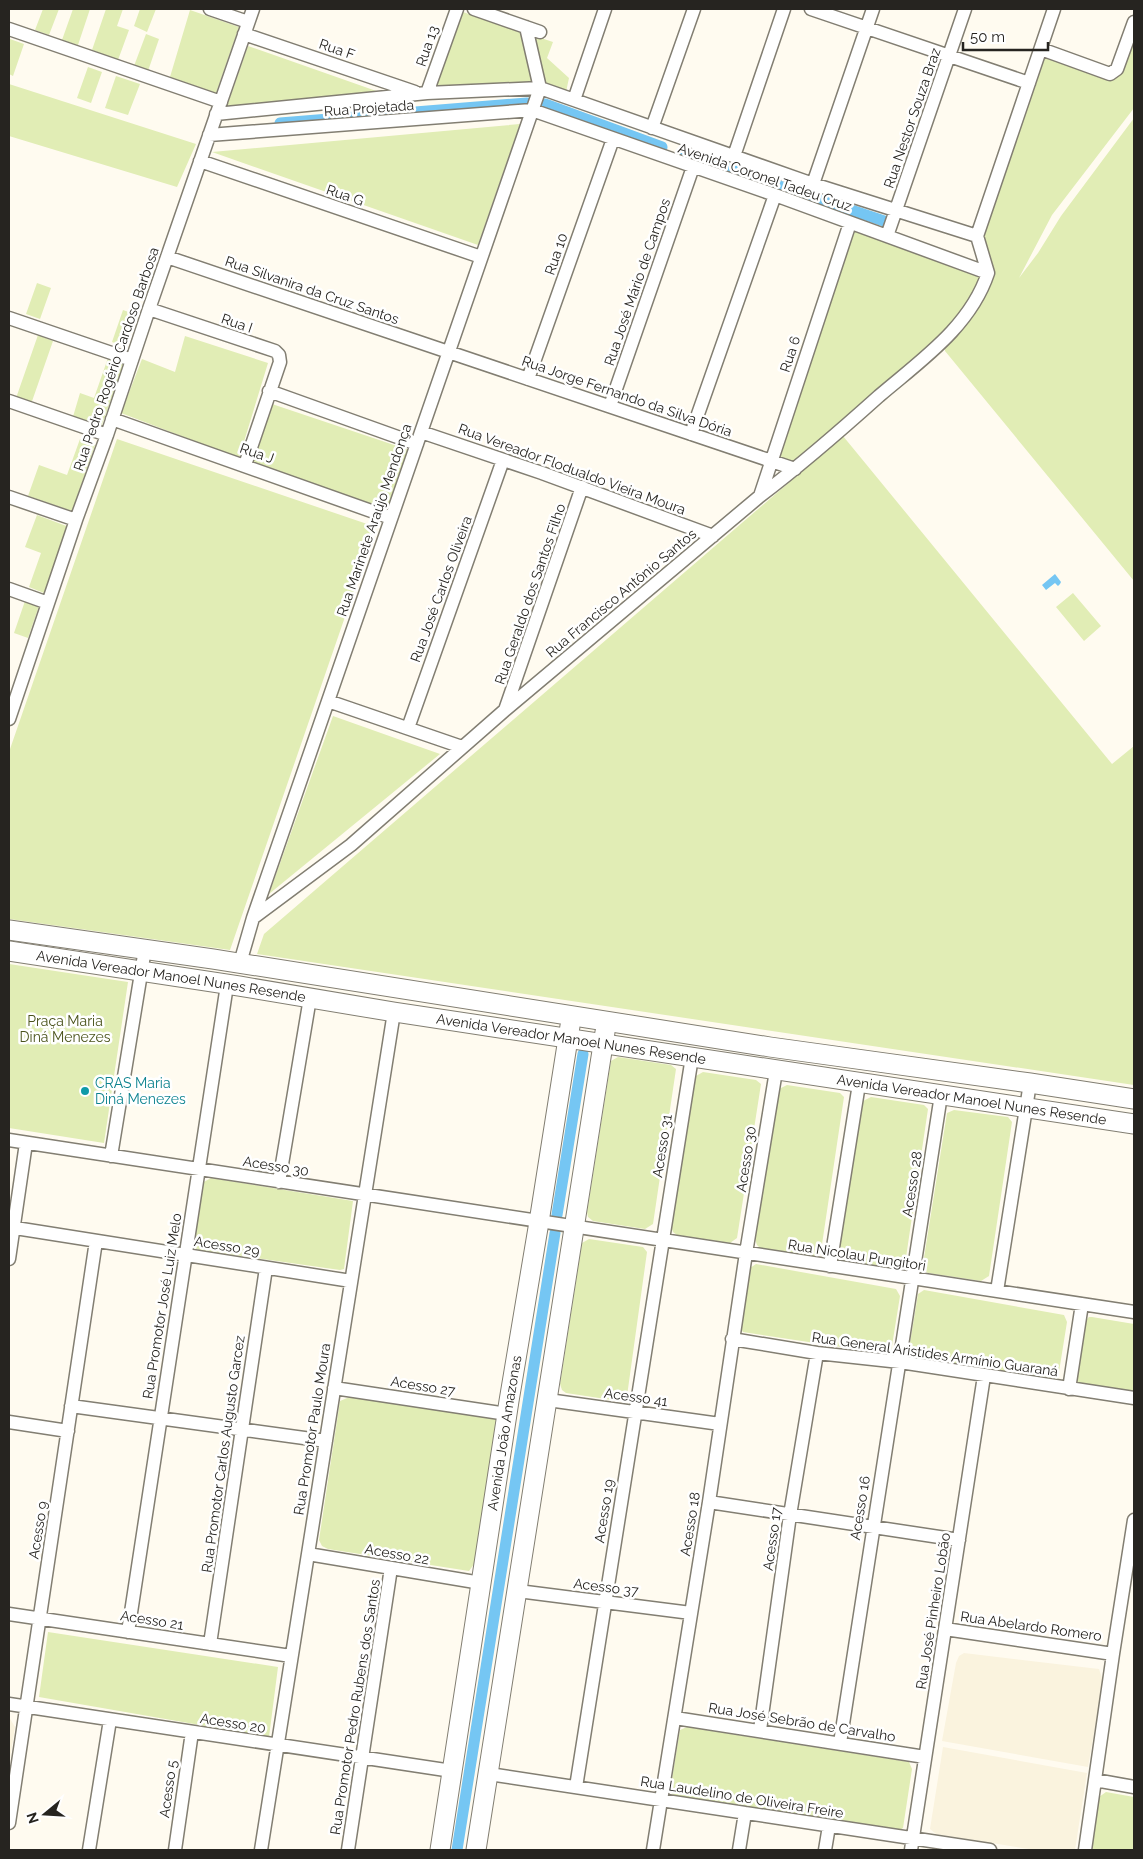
<svg xmlns="http://www.w3.org/2000/svg" width="1143" height="1859" font-family="Raleway,sans-serif">
<style>
.built{fill:#faf3de}
.green{fill:#e1edb5}
.water{fill:#75c6f3}
.lines{fill:none;stroke-linecap:round;stroke-linejoin:round}
.canal{stroke:#75c6f3;stroke-width:11}
.street-casing{stroke:#827e72;stroke-width:15}
.secondary-casing{stroke:#827e72;stroke-width:21}
.street{stroke:#fff;stroke-width:12}
.secondary{stroke:#fff;stroke-width:19}
.culture-dot{fill:#0f9aa8;stroke:#fff;stroke-width:2}
.labels{text-anchor:middle;stroke-width:5;stroke-linejoin:round;paint-order:stroke}
.street-label{font-size:14px;fill:#262420;stroke:#fff}
.park-label{font-size:14px;fill:#4a531b;stroke:#fff}
.culture-label{font-size:14px;fill:#0d838f;stroke:#fff;text-anchor:start}
</style>
<rect width="100%" height="100%" fill="#fffbf0"/>
<!-- built -->
<path class="built" d="M964 1653 1099 1669 1103 1681 1088 1767 942 1741 956 1663 959 1656Z
M9 1717 15 1727 9 1765Z
M943 1747 1087 1773 1075 1850H1035L936 1834 930 1829Z"/>
<!-- green -->
<path class="green" d="M43 9H59L49 35 35 30Z
M73 9H90L78 45 62 40Z
M106 9H123L117 26 129 30 118 60 92 50Z
M140 9H156L147 32 134 26Z
M190 10 239 27 216 93 170 77Z
M460 11 553 42 547 58 569 78 566 92 434 88Z
M1134 29V108L1052 215 1019 278 1038 253 1061 216 1134 118V581L945 351 944 340 795 469 771 461 854 231 988 273 977 236 1041 49 1110 74Z
M146 34 159 39 148 71 134 66Z
M10 39 24 44 13 76 9 74V43Z
M248 46 382 93 227 106Z
M88 67 102 72 91 103 77 98Z
M116 76 140 84 128 115 105 108Z
M9 84 196 144 177 187 9 136Z
M520 124 478 245 212 152Z
M37 283 51 288 40 319 26 314Z
M123 310 137 315 126 347 112 342Z
M38 335 53 341 30 407 15 401Z
M185 336 268 363 239 458 121 413 142 359 175 372Z
M108 358 124 364 100 430 72 420 80 393 94 398Z
M272 404 409 450 386 513 251 461Z
M843 436 1112 764 1134 746V1085L257 954 264 934Z
M80 439 95 445 72 511 28 496 39 465 67 475Z
M117 439 376 527 230 950 9 919V752Z
M37 515 69 527 44 593 29 587 41 553 25 547Z
M1073 593 1101 626 1084 641 1056 607Z
M25 601 39 606 28 638 14 633Z
M333 716 440 754 269 894Z
M9 964 128 982 104 1143 9 1128Z
M618 1057 671 1065 676 1069 653 1224 645 1229 593 1221 588 1217 587 1212 611 1061Z
M703 1072 756 1080 761 1084 737 1238 730 1243 677 1235 673 1232 671 1226 696 1076Z
M787 1085 840 1093 844 1097 821 1251 814 1256 761 1249 757 1245 755 1239 779 1089Z
M871 1097 924 1105 928 1109 905 1264 898 1268 845 1261 840 1257 839 1252 863 1101Z
M954 1110 1008 1117 1012 1122 989 1276 981 1281 928 1273 924 1270 923 1264 947 1113Z
M211 1178 353 1201 344 1269 340 1270 199 1250 195 1248 192 1243 202 1183Z
M589 1239 643 1247 647 1252 627 1396 619 1401 566 1393 562 1390 560 1384 582 1243Z
M756 1264 896 1289 900 1296 891 1352 888 1354 743 1332 741 1329 750 1268Z
M924 1290 1064 1315 1067 1322 1058 1378 1056 1380 910 1358 908 1355 918 1294Z
M1089 1317H1092L1134 1324V1394L1079 1385 1077 1381 1086 1320Z
M352 1396 491 1417 497 1420 477 1560 469 1571 328 1549 322 1546 319 1540 340 1401Z
M48 1632 278 1667 269 1737 39 1697Z
M687 1727 909 1762 912 1769 903 1828 900 1830 676 1798 670 1791 680 1730Z
M1106 1792 1134 1797V1850H1092L1099 1797Z"/>
<!-- water -->
<path class="water" d="M1055 574 1061 582 1060 584 1058 586 1055 583 1046 590 1042 585Z"/>
<g class="lines">
<!-- canal -->
<path class="canal" d="M545 104 662 147
M280 123 527 103
M681 153 887 222
M557 1215 583 1054
M457 1850 555 1233"/>
<defs>
<path id="street" d="M210 9 248 22
M474 9 540 32
M811 9 1029 83
M526 27 540 88
M9 29 221 102
M244 34 415 92
M1041 49 1110 74 1117 69 1134 22
M427 93 457 9
M574 100 605 9
M216 114 427 93 540 88 813 184 977 236
M652 128 694 9
M209 135 532 110 775 195 988 273
M734 156 784 9
M200 161 481 257
M813 184 873 9
M887 236 965 9
M977 236 1054 9
M977 236 988 273
M167 257 795 469
M149 309 275 351 279 355 280 362 245 465
M9 318 132 360
M528 379 613 139
M269 391 417 444
M9 401 107 435
M610 406 693 167
M112 419 391 518
M421 432 542 473 713 536
M691 434 775 195
M760 496 850 223
M9 497 76 520
M9 589 48 603
M328 701 462 747
M505 710 582 487
M9 719 76 520 107 435 149 309 253 9
M408 728 503 460
M253 918 351 845 505 710 760 496C801 465 840 431 879 396 921 360 970 327 988 273
M240 963 253 918 540 88
M9 1140 1134 1312
M111 1156 145 949
M279 1182 310 998
M9 1227 351 1281
M9 1259 26 1143
M830 1266 859 1084
M997 1291 1030 1083
M732 1339 817 1353 900 1362 1134 1398
M334 1388 507 1414
M1069 1389 1082 1304
M548 1400 720 1424
M71 1406 326 1441
M9 1422 68 1431
M709 1502 959 1540
M308 1554 481 1583
M518 1591 691 1613
M9 1614 291 1656
M945 1629 1113 1654
M128 1632 227 985
M210 1644 266 1268
M9 1704 452 1771
M675 1718 925 1757
M760 1730 790 1515 817 1353
M840 1743 941 1095
M489 1774 990 1850
M1095 1780 1134 1787
M576 1787 692 1057
M9 1823 96 1241
M89 1850 110 1720
M175 1850 192 1732
M261 1850 394 1012
M348 1850 391 1568
M653 1850 709 1502 746 1253 776 1071
M739 1850 745 1813
M825 1850 829 1826
M911 1850 984 1376
M1085 1850 1113 1654 1134 1520"/>
<g id="secondary">
<path d="M9 930 213 959 770 1047 1030 1083 1134 1099"/>
<path id="s1" d="M9 951 239 986 394 1012 1134 1124"/>
<path id="s2" d="M440 1850 509 1401 539 1222 570 1026"/>
<path d="M476 1850 605 1032"/>
</g>
</defs>
<!-- street casing -->
<use href="#street" class="street-casing"/>
<!-- secondary casing -->
<use href="#secondary" class="secondary-casing"/>
<!-- street -->
<use href="#street" class="street"/>
<!-- secondary -->
<use href="#secondary" class="secondary"/>
</g>
<!-- markers -->
<circle class="culture-dot" cx="85" cy="1091" r="5"/>
<g class="labels">
<!-- street labels -->
<g class="street-label">
<text transform="translate(427 46) rotate(-71)" y="5">Rua 13</text>
<text transform="translate(337 49) rotate(19)" y="5">Rua F</text>
<text transform="translate(369 108) rotate(-4)" y="5">Rua Projetada</text>
<text transform="translate(912 118) rotate(-71)" y="5">Rua Nestor Souza Braz</text>
<text transform="translate(765 177) rotate(19)" y="5">Avenida Coronel Tadeu Cruz</text>
<text transform="translate(345 195) rotate(19)" y="5">Rua G</text>
<text transform="translate(556 254) rotate(-71)" y="5">Rua 10</text>
<text transform="translate(637 282) rotate(-71)" y="5">Rua José Mário de Campos</text>
<text transform="translate(312 290) rotate(19)" y="5">Rua Silvanira da Cruz Santos</text>
<text transform="translate(237 323) rotate(19)" y="5">Rua I</text>
<text transform="translate(790 354) rotate(-72)" y="5">Rua 6</text>
<text transform="translate(116 359) rotate(-71)" y="5">Rua Pedro Rogério Cardoso Barbosa</text>
<text transform="translate(627 396) rotate(19)" y="5">Rua Jorge Fernando da Silva Dória</text>
<text transform="translate(257 453) rotate(19)" y="5">Rua J</text>
<text transform="translate(572 469) rotate(20)" y="5">Rua Vereador Flodualdo Vieira Moura</text>
<text transform="translate(374 520) rotate(-71)" y="5">Rua Marinete Araújo Mendonça</text>
<text transform="translate(441 589) rotate(-70)" y="5">Rua José Carlos Oliveira</text>
<text transform="translate(621 593) rotate(-40)" y="5">Rua Francisco Antônio Santos</text>
<text transform="translate(530 594) rotate(-71)" y="5">Rua Geraldo dos Santos Filho</text>
<text dy="5" stroke="none"><textPath href="#s1" startOffset="164">Avenida Vereador Manoel Nunes Resende</textPath></text>
<text dy="5" stroke="none"><textPath href="#s1" startOffset="569">Avenida Vereador Manoel Nunes Resende</textPath></text>
<text dy="5" stroke="none"><textPath href="#s1" startOffset="974">Avenida Vereador Manoel Nunes Resende</textPath></text>
<text transform="translate(662 1146) rotate(-81)" y="5">Acesso 31</text>
<text transform="translate(746 1159) rotate(-81)" y="5">Acesso 30</text>
<text transform="translate(276 1166) rotate(9)" y="5">Acesso 30</text>
<text transform="translate(912 1184) rotate(-81)" y="5">Acesso 28</text>
<text transform="translate(227 1246) rotate(9)" y="5">Acesso 29</text>
<text transform="translate(857 1255) rotate(9)" y="5">Rua Nicolau Pungitori</text>
<text transform="translate(162 1306) rotate(-81)" y="5">Rua Promotor José Luiz Melo</text>
<text transform="translate(935 1354) rotate(8)" y="5">Rua General Aristides Armínio Guaraná</text>
<text transform="translate(423 1386) rotate(9)" y="5">Acesso 27</text>
<text transform="translate(636 1397) rotate(8)" y="5">Acesso 41</text>
<text transform="translate(312 1429) rotate(-81)" y="5">Rua Promotor Paulo Moura</text>
<text dy="5" stroke="none"><textPath href="#s2" startOffset="422">Avenida João Amazonas</textPath></text>
<text transform="translate(223 1454) rotate(-82)" y="5">Rua Promotor Carlos Augusto Garcez</text>
<text transform="translate(860 1508) rotate(-81)" y="5">Acesso 16</text>
<text transform="translate(604 1511) rotate(-81)" y="5">Acesso 19</text>
<text transform="translate(690 1524) rotate(-81)" y="5">Acesso 18</text>
<text transform="translate(38 1530) rotate(-81)" y="5">Acesso 9</text>
<text transform="translate(772 1539) rotate(-82)" y="5">Acesso 17</text>
<text transform="translate(397 1554) rotate(10)" y="5">Acesso 22</text>
<text transform="translate(606 1587) rotate(7)" y="5">Acesso 37</text>
<text transform="translate(933 1611) rotate(-81)" y="5">Rua José Pinheiro Lobão</text>
<text transform="translate(152 1620) rotate(9)" y="5">Acesso 21</text>
<text transform="translate(1031 1626) rotate(8)" y="5">Rua Abelardo Romero</text>
<text transform="translate(355 1707) rotate(-81)" y="5">Rua Promotor Pedro Rubens dos Santos</text>
<text transform="translate(802 1722) rotate(9)" y="5">Rua José Sebrão de Carvalho</text>
<text transform="translate(233 1723) rotate(9)" y="5">Acesso 20</text>
<text transform="translate(168 1789) rotate(-82)" y="5">Acesso 5</text>
<text transform="translate(742 1797) rotate(9)" y="5">Rua Laudelino de Oliveira Freire</text>
</g>
<!-- park labels -->
<g class="park-label">
<text x="65" y="1026">Praça Maria<tspan x="65" dy="16">Diná Menezes</tspan></text>
</g>
<!-- culture labels -->
<g class="culture-label">
<text x="95" y="1088">CRAS Maria<tspan x="95" dy="16">Diná Menezes</tspan></text>
</g>
</g>
<!-- border -->
<rect width="1143" height="1859" fill="none" stroke="#262420" stroke-width="20"/>
<!-- north arrow -->
<g transform="translate(45 1814) rotate(252)" stroke="#ffffff" stroke-width="4" paint-order="stroke">
<path d="M0-4L9 19L0 12L-9 19Z" fill="#262420"/>
<text y="-8" font-size="14" font-weight="bold" text-anchor="middle" fill="#262420">N</text>
</g>
<!-- scale -->
<path d="M963 42v8h85v-8" fill="none" stroke="#262420" stroke-width="2.5"/>
<text x="970" y="42" font-size="15" fill="#262420" stroke="#ffffff" stroke-width="4" paint-order="stroke">50 m</text>
</svg>
